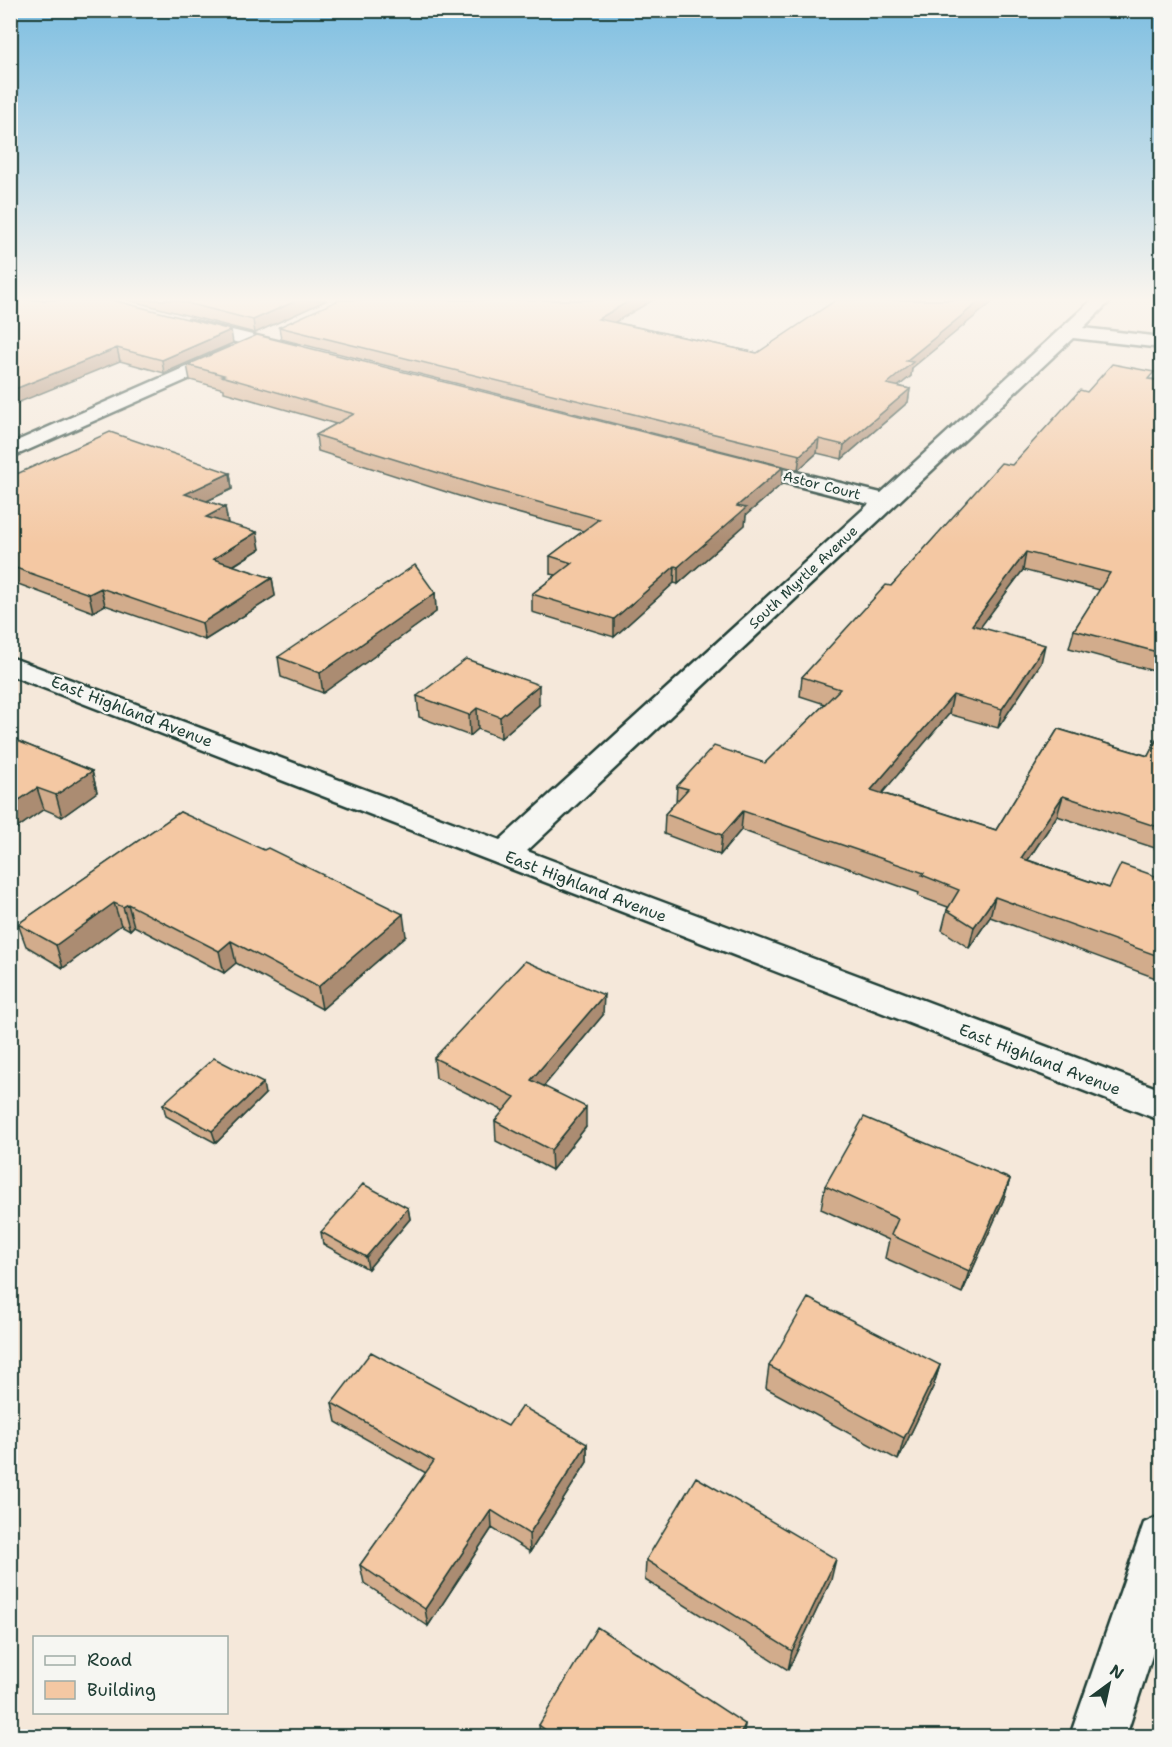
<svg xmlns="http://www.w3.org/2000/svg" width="1172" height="1747" font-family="'Shantell Sans',sans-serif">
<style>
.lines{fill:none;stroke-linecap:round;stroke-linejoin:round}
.minor-casing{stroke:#1f3d34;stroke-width:5}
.minor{fill:#f6f6f2;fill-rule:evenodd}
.wall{fill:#d2ac8c;stroke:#1f3d34;stroke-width:1.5}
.shaded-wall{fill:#ab8c72;stroke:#1f3d34;stroke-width:1.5}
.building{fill:#f4c8a3;stroke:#1f3d34;stroke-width:1.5}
.labels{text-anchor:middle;stroke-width:4.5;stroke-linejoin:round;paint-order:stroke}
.far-street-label{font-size:14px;fill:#1f3d34;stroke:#f6f6f2}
.street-label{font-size:16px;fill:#1f3d34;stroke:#f6f6f2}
</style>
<rect width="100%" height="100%" fill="#f5e8da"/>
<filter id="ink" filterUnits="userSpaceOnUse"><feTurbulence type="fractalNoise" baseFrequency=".0167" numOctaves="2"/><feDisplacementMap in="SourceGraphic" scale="12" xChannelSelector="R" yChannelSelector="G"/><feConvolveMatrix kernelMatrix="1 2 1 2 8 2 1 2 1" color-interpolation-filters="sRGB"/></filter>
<g filter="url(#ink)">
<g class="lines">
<defs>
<path id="minor" d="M1092 300H1111L1083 328 1162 337V348L1073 338 527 851 1162 1090V1121L10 675V657L500 840 869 504 731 469 728 464 731 459 739 458 881 493Z
M190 320 298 346 300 350 298 354 291 356 184 329 181 325 184 321Z
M229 348 236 350 238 354 236 358 10 458V444Z
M1162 1515V1625L1126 1736H1070L1144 1523Z"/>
</defs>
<!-- minor casing -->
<use href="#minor" class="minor-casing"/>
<!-- minor -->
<use href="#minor" class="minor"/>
</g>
<!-- wall -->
<path class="wall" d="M10 300 233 343 164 373 120 361Z
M128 300H327L255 333Z
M653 300 614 322 757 353 912 368 911 376 898 386 910 389 908 402 842 459 817 453 798 470 281 339 279 327Z
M187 365 783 467 782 484 746 515 745 525 678 584 674 583 614 637 532 612V594L556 575 550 574V556L583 531 484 504 318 451 316 435 336 424 224 392V389L190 380Z
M1152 379 1161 381V673L1069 648 1074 630 1100 590 1023 570 980 627 1041 663 998 728 949 714 882 793 996 830 1058 729 1148 756 1161 731V850L1057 816 1028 860 1109 888 1159 900 1157 904 1161 905V980L990 917 969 948 942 930 947 910 948 907 918 896 919 893 741 830 720 855 664 834 665 814 676 802 677 786 765 763 825 704 800 696 802 677 891 586 1087 392Z
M230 473 232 489 207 501 225 507 228 524 260 549 233 566 272 578 275 596 205 640 105 605 93 612 10 581V477Z
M435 593 436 612 323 693 281 677 278 657Z
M1161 675V686L1159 685Z
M417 696 539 705 501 738 478 729 470 736 419 717Z
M10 738 92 771 97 792 62 817 44 809 10 833Z
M180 812 406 936 322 1009 236 963 224 973 134 926 130 930 121 925 63 968 26 946 18 924Z
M603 1015 544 1086 586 1127 552 1170 496 1141 495 1121 504 1111 436 1078 434 1058Z
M265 1094 216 1143 166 1116 163 1104Z
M1010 1179 1003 1201 962 1293 885 1258 889 1240 821 1209 825 1186Z
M408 1208 410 1219 368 1269 323 1244 321 1232Z
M940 1365 933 1387 898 1460 766 1388 769 1366Z
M332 1403 508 1426 587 1444V1462L530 1552 492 1528 428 1626 364 1583 360 1565 426 1473 336 1422Z
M646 1560 831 1580 788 1670 645 1580Z
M745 1724 743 1737H540L539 1725Z"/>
<!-- shaded-wall -->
<path class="shaded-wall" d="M298 300H327L255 333 253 320Z
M631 300H653L598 332V319Z
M981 300H995L912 368 911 376 885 397 887 384 906 361Z
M231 330 233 343 164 373 162 360Z
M117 348 120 361 10 406V391Z
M910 389 908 402 842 459 844 445Z
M1161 416V426L1156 424Z
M819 439 817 453 798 470 800 455Z
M783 467 782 484 746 515 745 525 678 584V567L737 506Z
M230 473 232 489 188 510 185 494Z
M225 507 228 524 206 517Z
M257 532 260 549 216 576 213 559Z
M1026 552 1023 570 968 644 972 625Z
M675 566 674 583 614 637V619Z
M272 578 275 596 205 640 202 623Z
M101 588 105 605 93 612 89 594Z
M435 593 436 612 323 693 320 673Z
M1045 645 1041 663 998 728 1002 709Z
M539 685V705L501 738 500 717Z
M953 695 949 714 868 810 871 790Z
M477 708 478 729 470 736 469 715Z
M92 771 97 792 62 817 56 795Z
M37 788 44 809 10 833V806Z
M1063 796 1057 816 1016 878 1021 858Z
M743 811 741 830 720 855 722 835Z
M1161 888V892L1159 900 1147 923 1154 903Z
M995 897 990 917 969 948 974 927Z
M114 903 121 925 63 968 56 945Z
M128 904 134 926 130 930 123 907Z
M403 914 406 936 322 1009 318 987Z
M231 941 236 963 224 973 219 951Z
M604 995 603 1015 532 1100 531 1080Z
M263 1083 265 1094 216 1143 212 1131Z
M586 1107V1127L552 1170 551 1150Z
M1010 1179 1003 1201 962 1293 969 1271Z
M408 1208 410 1219 368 1269 366 1257Z
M940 1365 933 1387 898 1460 904 1438Z
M587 1444V1462L530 1552 529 1534Z
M491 1510 492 1528 428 1626 425 1609Z
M836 1559 831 1580 788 1670 792 1651Z
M745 1724 743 1737H739Z"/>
<!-- building -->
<path class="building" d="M10 300H112L231 330 162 360 117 348 10 391Z
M175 300H298L253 320Z
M339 300H631L598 319 757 353 836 300H981L906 361 913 362 887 384 910 389 844 445 819 439 800 455 279 327Z
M257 335 783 467 737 506 746 508 678 567 675 566 614 619 532 594 572 563 550 556 599 519 484 487 316 435 354 414 221 376 224 375 187 365Z
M1112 364 1154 372 1148 379 1161 381V416L1156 424 1161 425V653L1074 630 1110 573 1026 552 972 625 1045 645 1002 709 953 695 871 790 996 830 1058 729 1148 756 1161 731V828L1063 796 1021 858 1109 888 1121 864 1161 878V888L1154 903 1161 905V957L995 897 974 927 947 910 959 890 922 875 924 873 743 811 722 835 665 814 688 789 677 786 714 746 765 763 840 689 802 677 886 585 891 586 1001 463 1012 465 1080 390 1087 392Z
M110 432 230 473 185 494 225 507 206 517 257 532 213 559 272 578 202 623 101 588 89 594 10 566V477Z
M415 565 435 593 320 673 278 657Z
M466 659 539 685 500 717 477 708 469 715 417 696Z
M10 738 92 771 56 795 37 788 10 806Z
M180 812 264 850 268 848 403 914 318 987 231 941 219 951 128 904 123 907 114 903 56 945 18 924Z
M525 961 604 995 531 1080 586 1107 551 1150 495 1121 515 1097 434 1058Z
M214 1058 263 1083 212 1131 163 1104Z
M864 1117 1010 1179 969 1271 891 1235 898 1219 825 1186Z
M363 1184 408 1208 366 1257 321 1232Z
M808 1298 940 1365 904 1438 769 1366Z
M371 1352 508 1426 522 1406 587 1444 529 1534 491 1510 425 1609 360 1565 434 1461 332 1403Z
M696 1477 836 1559 792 1651 646 1560Z
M597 1627 745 1724 739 1737H555L539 1725Z"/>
</g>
<!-- sky -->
<linearGradient id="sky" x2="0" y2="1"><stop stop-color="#7dbee1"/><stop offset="0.55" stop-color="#faf5ee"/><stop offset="1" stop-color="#faf5ee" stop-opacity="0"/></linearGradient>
<rect width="1172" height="545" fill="url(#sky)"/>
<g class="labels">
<!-- far-street labels -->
<g class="far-street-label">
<text transform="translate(822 485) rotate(14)" y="5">Astor Court</text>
<text transform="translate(803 577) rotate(-43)" y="5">South Myrtle Avenue</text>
</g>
<!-- street labels -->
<g class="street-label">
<text transform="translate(132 711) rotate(21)" y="6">East Highland Avenue</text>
<text transform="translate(586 886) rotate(21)" y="6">East Highland Avenue</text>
<text transform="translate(1040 1059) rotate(21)" y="6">East Highland Avenue</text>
</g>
</g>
<!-- margin -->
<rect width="1172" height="1747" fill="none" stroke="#f6f6f2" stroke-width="36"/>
<rect x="18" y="18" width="1136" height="1711" fill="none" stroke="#1f3d34" stroke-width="2" filter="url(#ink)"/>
<!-- legend -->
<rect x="33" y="1636" width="195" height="78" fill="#f6f6f2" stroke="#a0aca6" stroke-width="1.5"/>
<rect x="45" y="1656" width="30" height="9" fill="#f6f6f2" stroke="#a0aca6" stroke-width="1.5"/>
<text x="87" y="1666" font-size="18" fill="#1f3d34">Road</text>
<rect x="45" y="1681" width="30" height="18" fill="#f4c8a3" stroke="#a0aca6" stroke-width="1.5"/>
<text x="87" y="1696" font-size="18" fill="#1f3d34">Building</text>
<!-- north arrow -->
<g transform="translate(1109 1684) rotate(33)" stroke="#f6f6f2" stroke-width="4.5" paint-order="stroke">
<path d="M0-4.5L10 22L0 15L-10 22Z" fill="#1f3d34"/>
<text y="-9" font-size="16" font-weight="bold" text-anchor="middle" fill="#1f3d34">N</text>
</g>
</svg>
